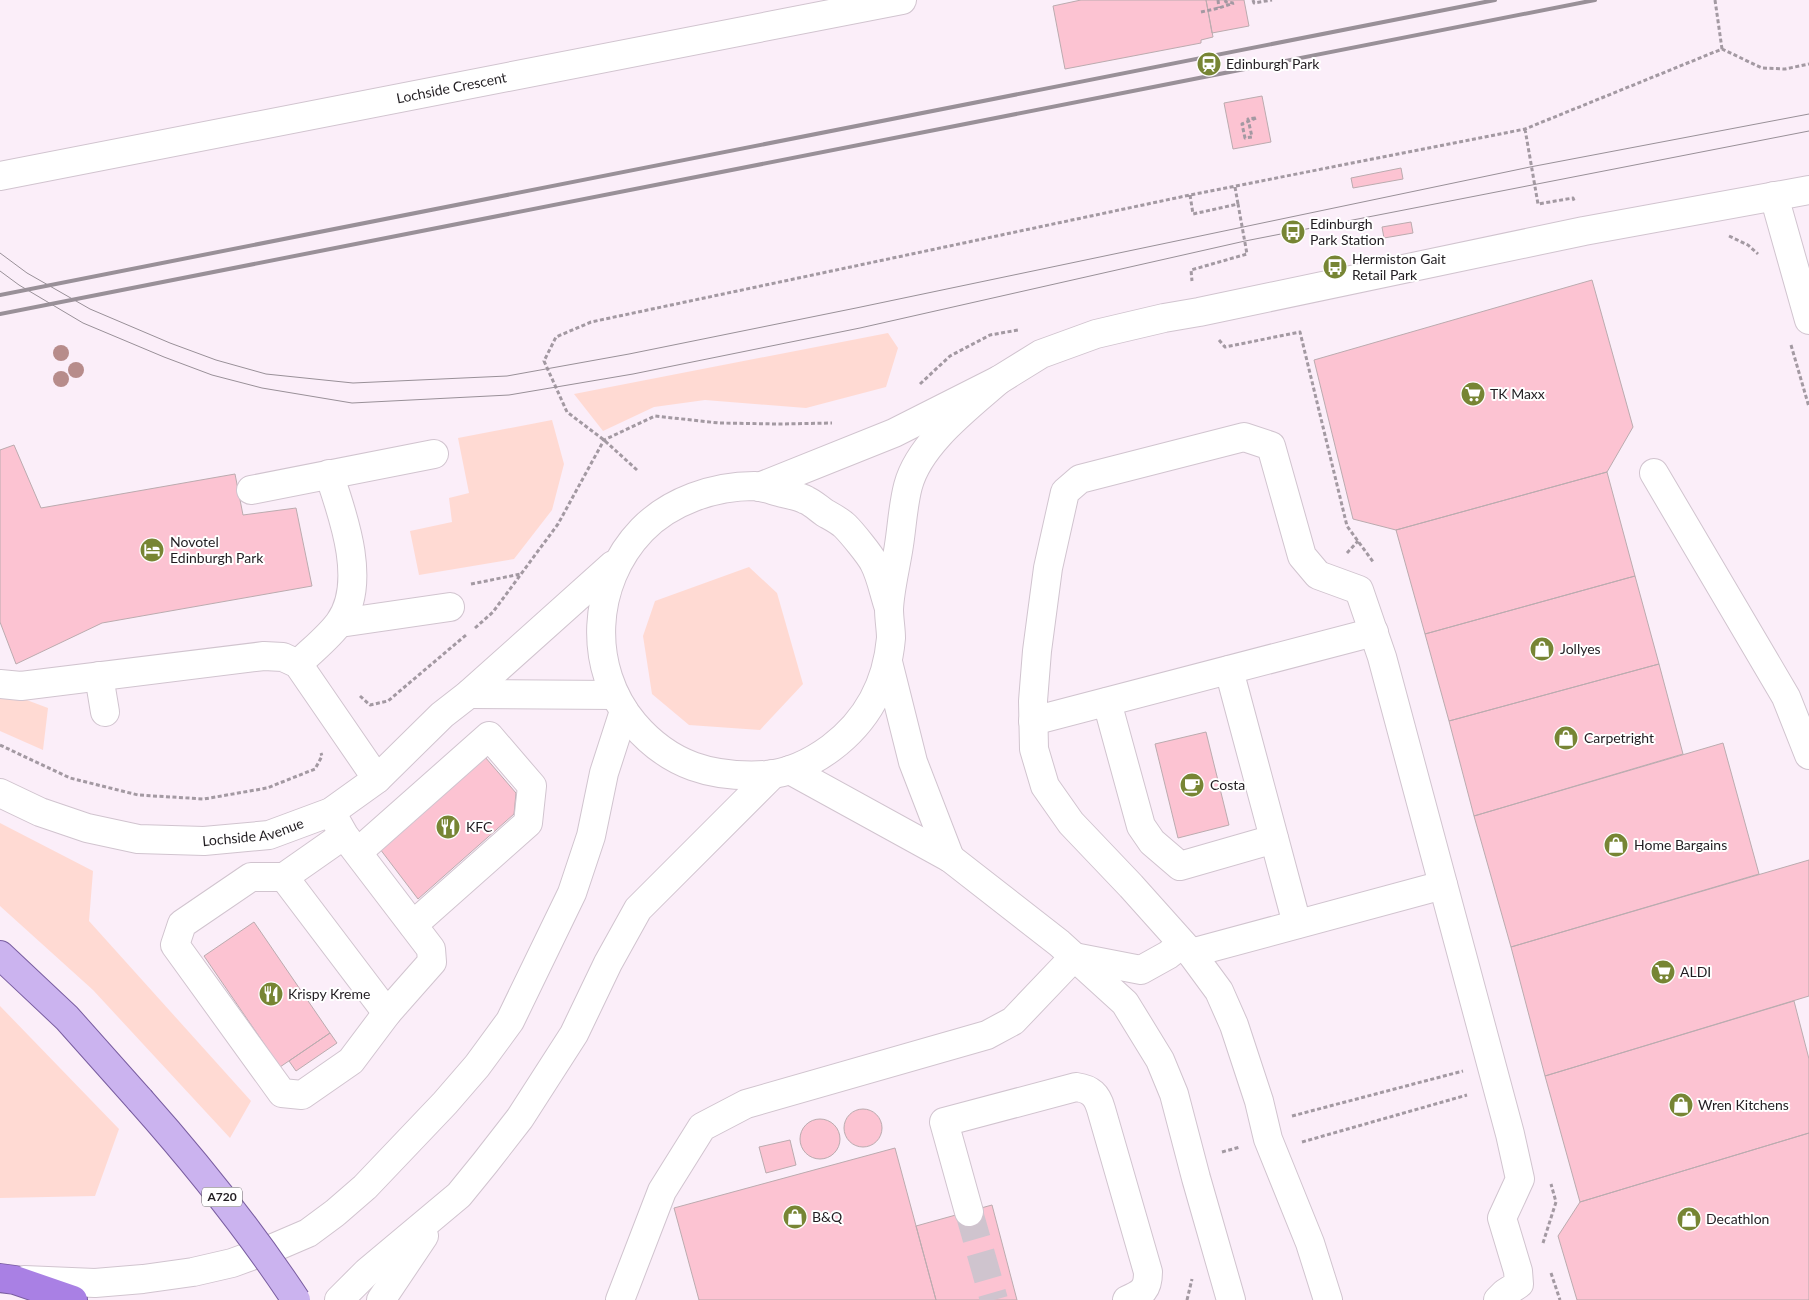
<svg xmlns="http://www.w3.org/2000/svg" width="1809" height="1300" font-family="Lato,sans-serif">
<style>
.green{fill:#ffdad3}
.building{fill:#fcc3d2;stroke:#bbabaf}
.lines{fill:none;stroke-linecap:round;stroke-linejoin:round}
.minor-tunnel{stroke:#cfc4ce;stroke-width:28;stroke-dasharray:28 14;stroke-linecap:butt}
.minor-casing{stroke:#d1c4cf;stroke-width:30}
.major-casing{stroke:#795da0;stroke-width:30}
.highway-casing{stroke:#795da0;stroke-width:30}
.path{stroke:#a399a2;stroke-width:3;stroke-dasharray:4 2.5;stroke-linecap:butt}
.minor{stroke:#fff;stroke-width:28}
.major{stroke:#cbb3ef;stroke-width:28}
.highway{stroke:#a980e4;stroke-width:28}
.tram{stroke:#999098;stroke-width:1}
.rail{stroke:#999098;stroke-width:4}
.major-bridge-casing{stroke:#795da0;stroke-width:30;stroke-linecap:butt}
.major-bridge{stroke:#cbb3ef;stroke-width:28}
.tree{fill:#b78c8b}
.labels{text-anchor:middle;stroke-width:4;stroke-linejoin:round;paint-order:stroke}
.shield{fill:#fff;stroke:#646164;stroke-width:1}
.shield-label{font-size:12px;font-weight:bold;fill:#211d21}
.poi-label{font-size:14px;fill:#211d21;stroke:#fff;text-anchor:start}
.street-label{font-size:14px;fill:#211d21;stroke:#fff}
</style>
<rect width="100%" height="100%" fill="#fbeef9"/>
<!-- green -->
<path class="green" d="M888 333 898 348 886 387 806 408 705 400 654 407 603 431 574 394Z
M552 420 564 464 552 510 514 559 419 575 410 531 452 522 449 498 469 493 458 438Z
M749 567 777 593 803 684 760 730 689 725 652 694 643 636 655 601Z
M0 690 48 708 43 750 0 731Z
M0 823 93 871 89 921 251 1101 230 1138 93 990 0 906Z
M0 1006 119 1129 95 1196 0 1198Z"/>
<!-- building -->
<path class="building" d="M1081 0H1206L1213 37 1201 40V43L1065 69 1053 6Z
M1206 0H1244L1249 26 1212 33Z
M1262 96 1271 142 1233 149 1224 103Z
M1401 168 1403 179 1353 188 1351 178Z
M1411 222 1413 233 1384 238 1382 227Z
M1592 280 1633 427 1607 472 1396 530 1353 519 1314 360Z
M14 445 41 508 235 474 243 515 296 508 312 586 102 623 16 664 0 622V450Z
M1607 472 1635 576 1425 634 1396 530Z
M1635 576 1659 664 1449 721 1425 634Z
M1659 664 1683 754 1474 816 1449 721Z
M1206 732 1229 825 1178 838 1155 744Z
M1723 743 1759 874 1511 947 1474 816Z
M485 757 516 793 514 814 418 899 380 849Z
M1809 860V996L1545 1076 1511 947Z
M254 922 330 1033 280 1067 204 956Z
M1794 1001 1809 1059V1133L1580 1202 1545 1076Z
M330 1033 337 1043 296 1071 289 1061Z
M844 1128a19 19 0 1 1 38 0a19 19 0 1 1-38 0Z
M800 1139a20 20 0 1 1 40 0a20 20 0 1 1-40 0Z
M1809 1133V1300H1577L1558 1236 1580 1202Z
M790 1140 796 1165 766 1173 759 1147Z
M895 1148 936 1300H699L674 1208Z
M992 1205 1017 1300H936L916 1226Z"/>
<g class="lines">
<!-- minor-tunnel -->
<path class="minor-tunnel" d="M969 1212 994 1300"/>
<defs>
<g id="minor">
<path id="s1" d="M0 176 902 0"/>
<path d="M1774 196 1809 320"/>
<path d="M1654 473 1786 697 1809 755"/>
<path d="M759 487 894 433 999 380 1041 354 1096 334 1164 318 1199 312 1584 231 1809 190"/>
<path d="M251 490 434 454"/>
<path d="M889 608C884 594 881 576 874 563 870 555 852 533 845 526 840 521 832 517 825 513 819 509 813 503 806 500 799 496 790 495 783 493 774 491 764 487 754 486 714 486 670 501 642 530 591 583 587 668 634 724 670 766 712 778 766 775 789 773 812 762 831 748 867 721 887 684 891 638 891 629 889 619 889 609 890 588 896 566 899 545 902 526 903 505 908 486 919 444 967 408 999 380"/>
<path d="M340 623 450 607"/>
<path d="M888 662 913 762 950 858"/>
<path d="M298 664C311 651 328 638 339 623 368 584 343 515 329 474"/>
<path d="M1229 670 1297 924"/>
<path d="M99 676 105 712"/>
<path d="M0 684 21 686 264 656 283 657 298 664 377 779"/>
<path d="M469 694 615 695"/>
<path d="M1107 702 1141 826 1152 842 1180 866 1274 839"/>
<path d="M1033 721 1374 632"/>
<path d="M790 770 950 858 1059 943 1125 1003 1160 1060 1174 1094 1196 1178 1231 1300"/>
<path id="s2" d="M0 793 40 812 87 828 138 839 204 841 269 835 331 812 377 779 442 715 469 694 613 565"/>
<path d="M331 812 344 835 431 949 432 962 387 1013 284 877 344 835"/>
<path d="M358 852 489 736 532 786 528 823 413 925"/>
<path d="M284 877H251L182 924 175 945 282 1093 302 1095 351 1061 387 1013"/>
<path d="M1191 953 1443 885"/>
<path d="M969 1212 944 1122 1076 1087C1091 1089 1097 1095 1101 1109L1148 1272C1148 1289 1143 1293 1127 1300"/>
<path d="M24 1280 95 1283 143 1279 193 1272 232 1263 273 1248 308 1233 335 1213 365 1187 445 1103 477 1066 510 1021 572 893 591 836 604 773 624 711"/>
<path d="M339 1300 367 1272 459 1195 485 1163 520 1118 574 1034 608 963 638 909 773 774"/>
<path d="M381 1300 424 1236"/>
<path d="M620 1300 662 1191 702 1127 746 1104 987 1035 1013 1021 1074 957 1141 970 1168 955 1182 944"/>
<path d="M1328 1300 1310 1243 1268 1139 1259 1101 1234 1025 1219 991 1191 953 1131 886 1071 823 1045 786 1034 749 1033 701 1037 651 1048 568 1065 492 1080 479 1244 437 1271 446 1302 556 1318 575 1359 590 1382 657 1510 1134 1520 1179 1502 1218 1518 1271 1519 1284 1505 1293 1498 1300"/>
</g>
<path id="major" d="M0 955 67 1018 140 1100"/>
<path id="highway" d="M0 1278 15 1280 73 1300"/>
</defs>
<!-- minor casing -->
<use href="#minor" class="minor-casing"/>
<!-- major casing -->
<use href="#major" class="major-casing"/>
<!-- highway casing -->
<use href="#highway" class="highway-casing"/>
<!-- path -->
<path class="path" d="M1218 0 1219 8
M1225 0 1226 2 1233 3
M1253 0 1254 3 1272 0
M1715 0 1722 49
M1201 12 1219 8 1234 3
M1256 118 1242 124 1245 138 1252 137 1248 119 1256 118
M1525 129 1538 204 1573 198 1575 203
M1235 187 1238 204
M1190 195 1193 214 1238 204 1247 254 1191 270 1192 281
M1729 236 1748 245 1758 254
M1219 340 1225 347 1300 332 1347 526 1374 563
M1791 345 1809 407
M920 384 950 356 990 335 1018 330
M637 470 604 440 567 412 544 361 556 337 591 322 1190 195 1525 129 1722 49 1762 68 1785 69 1809 64
M1347 553 1358 541
M471 584 521 574
M475 628 493 612 558 524 604 440 655 416 719 423 779 424 832 423
M360 696 370 705 388 701 466 635
M0 745 70 778 138 795 204 799 267 788 315 769 322 756 321 753
M1292 1116 1463 1071
M1302 1142 1467 1095
M1222 1152 1240 1147
M1543 1243 1556 1202 1551 1184
M1551 1273 1560 1300
M1187 1300 1192 1279"/>
<!-- minor -->
<use href="#minor" class="minor"/>
<!-- major -->
<use href="#major" class="major"/>
<!-- highway -->
<use href="#highway" class="highway"/>
<!-- tram -->
<path class="tram" d="M0 253 27 273 90 309 170 343 216 360 266 374 353 383 507 376 629 354 856 308 1530 167 1809 114
M0 271 19 285 83 323 164 357 212 375 262 388 352 403 509 395 633 374 860 328 1245 241 1809 131"/>
<!-- rail -->
<path class="rail" d="M0 295 1495 0
M0 314 1595 0"/>
<defs>
<path id="major-bridge" d="M140 1100C196 1163 249 1229 296 1300"/>
</defs>
<!-- major-bridge casing -->
<use href="#major-bridge" class="major-bridge-casing"/>
<!-- major-bridge -->
<use href="#major-bridge" class="major-bridge"/>
</g>
<!-- trees -->
<g class="tree">
<circle cx="61" cy="353" r="8"/>
<circle cx="76" cy="370" r="8"/>
<circle cx="61" cy="379" r="8"/>
</g>
<!-- icons -->
<defs>
<symbol id="station-disc" viewBox="-11 -11 22 22"><circle r="9.5" fill="#778534" stroke="#fff"/><path d="M-3-6H3Q5-6 5-4V2Q5 4 3 4L4.5 6H3L1.5 4h-3L-3 6H-4.5L-3 4Q-5 4-5 2V-4Q-5-6-3-6ZM-3.5-4v3h7v-3ZM-3.5 1v1.5H-2V1ZM2 1v1.5H3.5V1Z" fill="#fff"/></symbol>
<symbol id="bus-disc" viewBox="-11 -11 22 22"><circle r="9.5" fill="#778534" stroke="#fff"/><path d="M-5-6H5V4H4V6H2V4H-2V6H-4V4H-5ZM-3.5-4V0h7V-4ZM-3.5 1.2v1.5H-2V1.2ZM2 1.2v1.5H3.5V1.2Z" fill="#fff"/></symbol>
<symbol id="supermarket-disc" viewBox="-11 -11 22 22"><circle r="9.5" fill="#778534" stroke="#fff"/><path d="M-6-5.5h2.5l.6 2H6L4.5 2H-2.5L-4.4-4H-6ZM-1.5 3.2a1.3 1.3 0 1 0 .1 0ZM3 3.2a1.3 1.3 0 1 0 .1 0Z" fill="#fff"/></symbol>
<symbol id="hotel-disc" viewBox="-11 -11 22 22"><circle r="9.5" fill="#778534" stroke="#fff"/><path d="M-6-4.5h1.5V1H6V5H4.5V3h-9V5H-6ZM-4 0a1.8 1.8 0 1 1 3.6 0ZM.5 0V-2.5h3Q6-2.5 6 0Z" fill="#fff"/></symbol>
<symbol id="shop-disc" viewBox="-11 -11 22 22"><circle r="9.5" fill="#778534" stroke="#fff"/><path d="M-5-2.5h2.3a2.7 3.5 0 0 1 5.4 0H5L5.5 6h-11ZM-1.5-2.5h3a1.5 2.3 0 0 0-3 0Z" fill="#fff"/></symbol>
<symbol id="cafe-disc" viewBox="-11 -11 22 22"><circle r="9.5" fill="#778534" stroke="#fff"/><path d="M-5.5-4.5H6V0H3Q3 3.5 0 3.5H-2.5Q-5.5 3.5-5.5 0ZM3-3.2v2h1.7v-2ZM-6 4.5H4V6H-6Z" fill="#fff"/></symbol>
<symbol id="restaurant-disc" viewBox="-11 -11 22 22"><circle r="9.5" fill="#778534" stroke="#fff"/><path d="M-5-6h1v4h1v-4h1v4h1v-4h1v5L-1.5 .5V6h-2V.5L-5-1ZM5-6V6H3V1.5H1.5Q1.5-4 5-6Z" fill="#fff"/></symbol>
</defs>
<g fill-rule="evenodd">
<use href="#station-disc" x="1195" y="50" width="28" height="28"/>
<use href="#bus-disc" x="1279" y="218" width="28" height="28"/>
<use href="#bus-disc" x="1321" y="253" width="28" height="28"/>
<use href="#supermarket-disc" x="1459" y="380" width="28" height="28"/>
<use href="#hotel-disc" x="138" y="536" width="28" height="28"/>
<use href="#shop-disc" x="1528" y="635" width="28" height="28"/>
<use href="#shop-disc" x="1552" y="724" width="28" height="28"/>
<use href="#cafe-disc" x="1178" y="771" width="28" height="28"/>
<use href="#restaurant-disc" x="434" y="813" width="28" height="28"/>
<use href="#shop-disc" x="1602" y="831" width="28" height="28"/>
<use href="#supermarket-disc" x="1649" y="958" width="28" height="28"/>
<use href="#restaurant-disc" x="257" y="980" width="28" height="28"/>
<use href="#shop-disc" x="1667" y="1091" width="28" height="28"/>
<use href="#shop-disc" x="781" y="1203" width="28" height="28"/>
<use href="#shop-disc" x="1675" y="1205" width="28" height="28"/>
</g>
<g class="labels">
<!-- shield labels -->
<rect class="shield" x="202" y="1187.5" width="40" height="19" rx="4"/>
<g class="shield-label">
<text x="222" y="1201">A720</text>
</g>
<!-- poi labels -->
<g class="poi-label">
<text x="1226" y="69">Edinburgh Park</text>
<text x="1310" y="229">Edinburgh<tspan x="1310" dy="16">Park Station</tspan></text>
<text x="1352" y="264">Hermiston Gait<tspan x="1352" dy="16">Retail Park</tspan></text>
<text x="1490" y="399">TK Maxx</text>
<text x="170" y="547">Novotel<tspan x="170" dy="16">Edinburgh Park</tspan></text>
<text x="1560" y="654">Jollyes</text>
<text x="1584" y="743">Carpetright</text>
<text x="1210" y="790">Costa</text>
<text x="466" y="832">KFC</text>
<text x="1634" y="850">Home Bargains</text>
<text x="1680" y="977">ALDI</text>
<text x="288" y="999">Krispy Kreme</text>
<text x="1698" y="1110">Wren Kitchens</text>
<text x="812" y="1222">B&amp;Q</text>
<text x="1706" y="1224">Decathlon</text>
</g>
<!-- street labels -->
<g class="street-label">
<text dy="5" stroke="none"><textPath href="#s1" startOffset="460">Lochside Crescent</textPath></text>
<text dy="5" stroke="none"><textPath href="#s2" startOffset="262">Lochside Avenue</textPath></text>
</g>
</g>
</svg>
